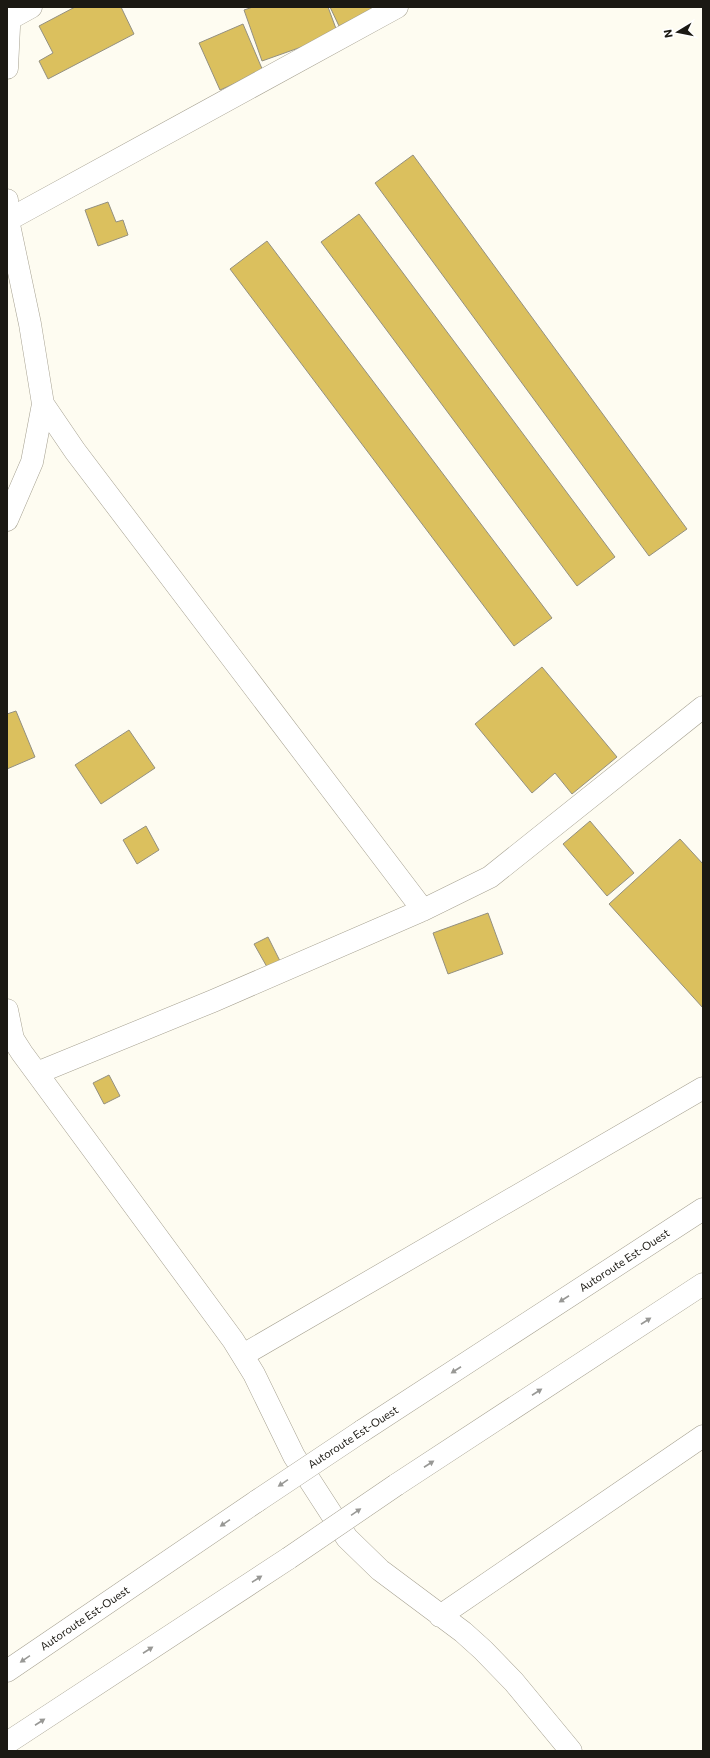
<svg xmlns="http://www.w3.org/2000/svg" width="710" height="1758" font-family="Commissioner,sans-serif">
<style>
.building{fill:#dbc05e;stroke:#949080}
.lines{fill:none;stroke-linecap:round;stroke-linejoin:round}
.minor-casing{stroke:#a6a191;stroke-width:23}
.highway-casing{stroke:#a6a191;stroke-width:23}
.minor{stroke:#fff;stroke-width:22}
.highway{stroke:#fff;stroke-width:22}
.highway-bridge-casing{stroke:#a6a191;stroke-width:23;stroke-linecap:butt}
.highway-bridge{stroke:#fff;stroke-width:22}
.oneway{fill:#989895}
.labels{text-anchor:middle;stroke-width:3;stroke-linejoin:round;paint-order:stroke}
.street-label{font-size:11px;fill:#1b1913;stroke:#fff}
</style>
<rect width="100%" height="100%" fill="#fefcf1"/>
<!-- building -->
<path class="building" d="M75 7H121L134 34 48 79 39 61 53 53 39 26Z
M253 7H328L338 34 262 61 244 10Z
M330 7H378L339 26Z
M243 24 263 71 220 90 199 43Z
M413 155 687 529 649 556 375 183Z
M108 202 116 222 123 220 128 235 98 246 85 210Z
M359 214 615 557 577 586 321 242Z
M267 241 552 618 514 646 230 269Z
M542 667 617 757 572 794 555 773 532 793 475 724Z
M16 711 35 757 7 769V714Z
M129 730 155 768 101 804 75 765Z
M590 821 634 873 607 896 563 844Z
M146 826 159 850 137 864 123 840Z
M680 839 703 864V1008L609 904Z
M488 913 503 954 448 974 433 933Z
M268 937 280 961 267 967 254 944Z
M109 1075 120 1096 104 1104 93 1083Z"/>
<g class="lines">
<defs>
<path id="minor" d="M11 18 31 7
M7 68 10 7
M7 200 8 220 30 324 43 404 32 462 7 520
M8 220 397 7
M43 404 75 451 423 910
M7 1010 13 1039 22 1053 233 1340 254 1374 294 1456 347 1538 380 1570 463 1632 483 1650 514 1682 571 1751
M37 1073 213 1001 423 910 490 877 703 707
M243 1355 703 1088
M440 1616 703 1436"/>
<g id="highway">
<path id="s1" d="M362 1431 703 1209"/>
<path d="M396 1485 703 1284"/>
<path id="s2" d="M7 1671 257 1501"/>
<path d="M7 1743 289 1558"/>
</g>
</defs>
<!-- minor casing -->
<use href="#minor" class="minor-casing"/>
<!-- highway casing -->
<use href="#highway" class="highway-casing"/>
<!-- minor -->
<use href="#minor" class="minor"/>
<!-- highway -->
<use href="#highway" class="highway"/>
<defs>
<path id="highway-bridge" d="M257 1501 362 1431
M289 1558 396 1485"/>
</defs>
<!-- highway-bridge casing -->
<use href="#highway-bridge" class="highway-bridge-casing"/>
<!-- highway-bridge -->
<use href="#highway-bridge" class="highway-bridge"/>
</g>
<!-- one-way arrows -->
<defs><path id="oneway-solid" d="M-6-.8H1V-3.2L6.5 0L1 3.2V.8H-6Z"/></defs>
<g class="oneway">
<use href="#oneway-solid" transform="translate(564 1299) rotate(147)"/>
<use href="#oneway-solid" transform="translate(646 1321) rotate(-33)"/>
<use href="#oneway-solid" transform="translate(456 1370) rotate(147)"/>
<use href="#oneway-solid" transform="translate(537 1392) rotate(-33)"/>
<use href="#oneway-solid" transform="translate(429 1464) rotate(-33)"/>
<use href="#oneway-solid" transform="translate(283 1483) rotate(146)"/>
<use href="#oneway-solid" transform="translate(356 1512) rotate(-34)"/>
<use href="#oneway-solid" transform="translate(225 1523) rotate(146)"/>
<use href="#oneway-solid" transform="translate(257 1579) rotate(-33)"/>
<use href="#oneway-solid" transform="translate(148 1650) rotate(-33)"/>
<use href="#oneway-solid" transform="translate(25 1659) rotate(146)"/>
<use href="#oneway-solid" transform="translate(40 1722) rotate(-33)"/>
</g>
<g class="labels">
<!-- street labels -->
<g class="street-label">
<text dy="4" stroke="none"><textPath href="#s1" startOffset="313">Autoroute Est-Ouest</textPath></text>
<text transform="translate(353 1437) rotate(-33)" y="4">Autoroute Est-Ouest</text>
<text dy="4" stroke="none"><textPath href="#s2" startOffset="94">Autoroute Est-Ouest</textPath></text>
</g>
</g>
<!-- border -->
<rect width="710" height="1758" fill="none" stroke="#1b1913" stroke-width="16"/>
<!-- north arrow -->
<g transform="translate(678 32) rotate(260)" stroke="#ffffff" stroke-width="3" paint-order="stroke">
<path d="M0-3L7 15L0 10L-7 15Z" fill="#1b1913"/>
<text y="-6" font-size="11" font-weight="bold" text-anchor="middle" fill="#1b1913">N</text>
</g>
</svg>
